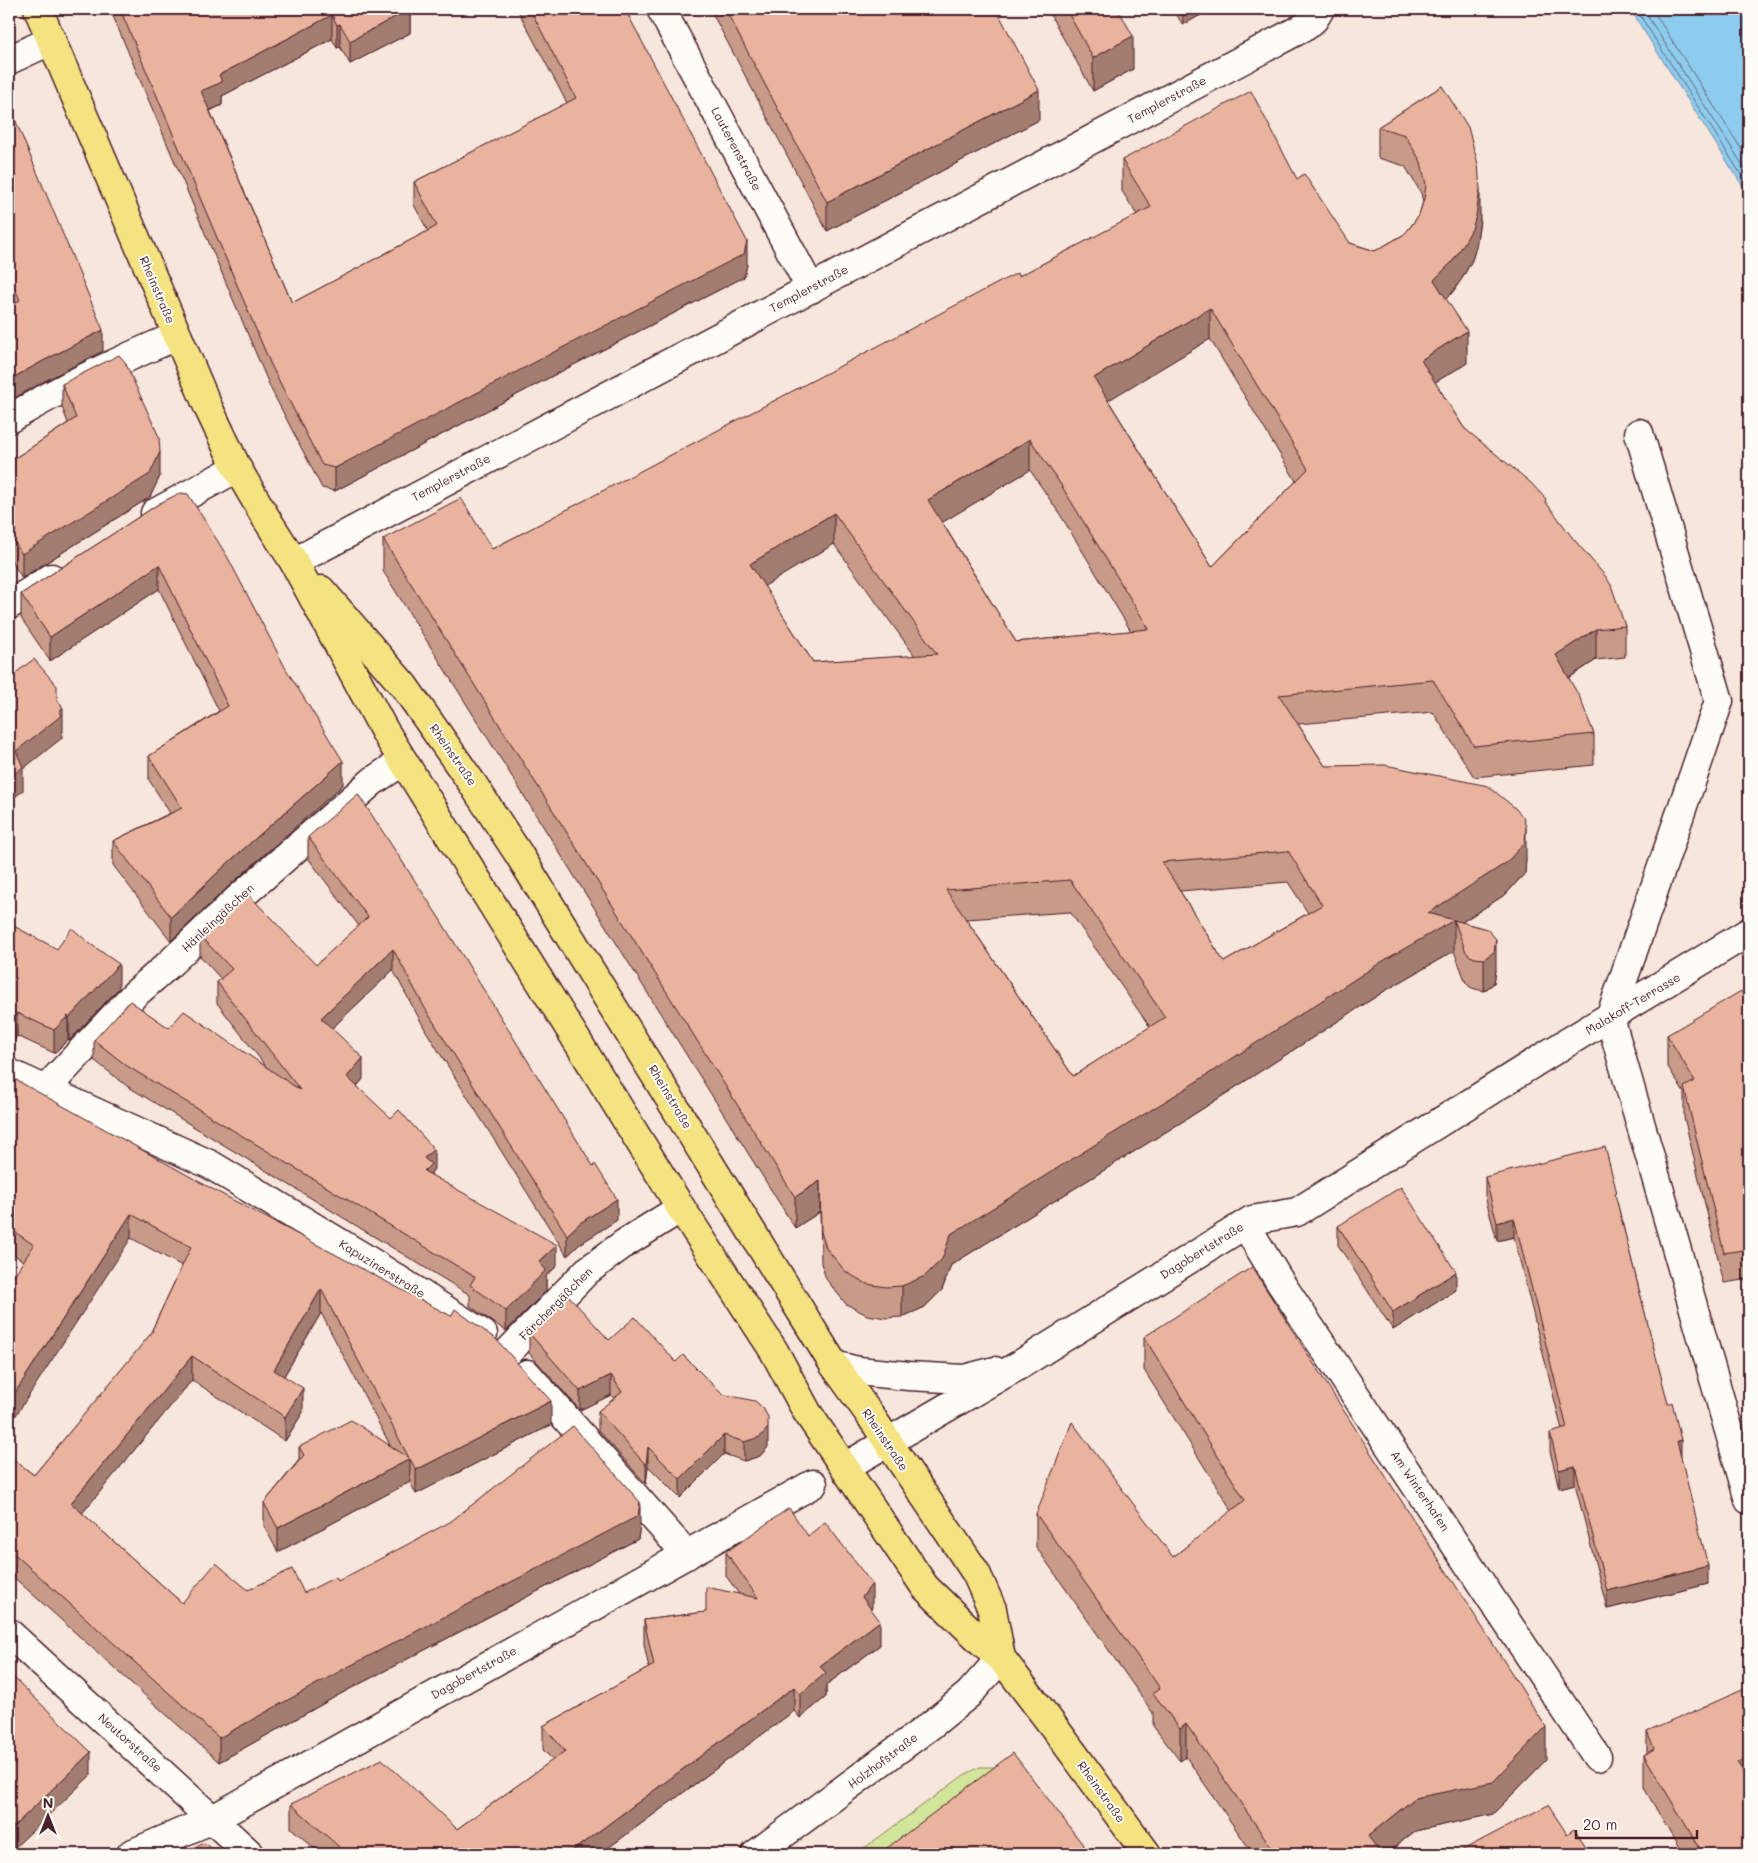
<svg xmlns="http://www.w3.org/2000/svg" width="1758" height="1863" font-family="Mali,sans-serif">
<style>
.green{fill:#d1e69a;stroke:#8e8262}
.water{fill:#8dccee;stroke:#7287a0}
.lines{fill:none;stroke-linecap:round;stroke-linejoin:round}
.shore{stroke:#656479;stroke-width:1}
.minor-casing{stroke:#4a1f2b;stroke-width:31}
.major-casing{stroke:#4a1f2b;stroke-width:31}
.minor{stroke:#fdfcf7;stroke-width:28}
.major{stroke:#f5e381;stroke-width:28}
.wall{fill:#c89a88;stroke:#4a1f2b;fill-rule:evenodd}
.shaded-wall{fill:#a37d6f;stroke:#4a1f2b}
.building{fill:#e9b39e;stroke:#4a1f2b;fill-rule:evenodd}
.labels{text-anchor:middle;stroke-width:4;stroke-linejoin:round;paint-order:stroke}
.street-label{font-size:12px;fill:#4a1f2b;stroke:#fdfcf7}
</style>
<rect width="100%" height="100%" fill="#f7e6dc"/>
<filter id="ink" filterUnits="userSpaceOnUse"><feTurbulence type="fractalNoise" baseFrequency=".02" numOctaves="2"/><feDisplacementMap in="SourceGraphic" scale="10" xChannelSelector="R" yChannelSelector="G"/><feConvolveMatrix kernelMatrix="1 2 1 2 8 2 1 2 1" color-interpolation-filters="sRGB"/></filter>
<g filter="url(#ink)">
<!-- green -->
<path class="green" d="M980 1767H1000L912 1854H856L964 1775Z"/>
<!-- water -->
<path class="water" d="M1630 9H1749V196Z"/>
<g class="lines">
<!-- shore -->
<path class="shore" d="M1636 9 1749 187
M1643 9 1749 175
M1652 9 1749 161"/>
<defs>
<path id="minor" d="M661 9 811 289
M9 60 52 40
M9 419C63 387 119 360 177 336
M1639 433 1719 701 1610 1018 1749 1500
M155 513 237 468
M294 562 1306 26 1314 19 1320 9
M9 605 51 578
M9 1073 211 1165 363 1257 483 1334
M47 1090 56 1078 134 995 167 966 240 897 373 781 403 761
M1245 1224 1280 1282 1597 1757
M508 1352 587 1271 625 1243 681 1208
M834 1365 858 1371 909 1376 964 1379 995 1371
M527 1374 687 1555
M845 1467 1021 1364 1252 1220 1297 1212 1545 1056 1749 932
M9 1633 250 1854
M131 1854 213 1819 813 1484
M756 1854 931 1725 969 1694 1001 1658"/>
<path id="major" d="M38 9 208 407 237 468 266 518 294 562 384 730 681 1208 774 1351 807 1412 925 1587 982 1642 1001 1658 1057 1731 1147 1854
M321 590 404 686 472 783 518 853 834 1365 870 1415 976 1573 992 1609 1001 1658"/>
</defs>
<!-- minor casing -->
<use href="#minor" class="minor-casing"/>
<!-- major casing -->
<use href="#major" class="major-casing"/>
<!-- minor -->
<use href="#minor" class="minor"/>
<!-- major -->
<use href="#major" class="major"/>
</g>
<!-- wall -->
<path class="wall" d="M110 9H410V33L350 64 340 47 337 48 332 39 222 96V105L210 111 292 303 428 231 414 205V182L567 103 517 9H625L747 265 744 277 558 373 335 491 322 488 271 389Z
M710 9H806L1039 120 827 231Z
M1047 9H1118L1133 69 1093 91Z
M1173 9H1211L1183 25Z
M1442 86 1480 220 1476 247 1472 260 1463 277 1452 293 1446 299 1467 363 1435 382 1464 428 1546 503 1625 626V657L1596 660 1569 678 1594 734V765L1474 777 1433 712 1298 724 1325 766 1526 858 1525 873 1506 894 1462 922 1496 970 1494 983 1484 991 1475 989 1470 987 1466 983 1454 951 1383 992 1185 1120 951 1265 942 1290 925 1307 902 1317 886 1318 867 1315 846 1304 826 1279 821 1263 820 1212 795 1228 383 571V539L492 549 1137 215 1122 191V160L1297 179 1350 243 1375 251 1403 235 1408 230 1419 215 1423 202 1421 193 1405 166 1378 158V127ZM1210 339 1296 481 1212 567 1108 400ZM1030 470 1061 516 1131 631 1016 642 942 522ZM834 544 915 656 813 662 764 586ZM1288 882 1308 913 1224 962 1180 891ZM1070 912 1150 1027 1073 1076 966 919Z
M9 105 103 351 43 382 9 401V307L12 305 9 296Z
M62 384 160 476 150 497 22 578 9 557V462L68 423 62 407Z
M160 503 343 785 230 885 171 941 113 865V841L170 813 149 780V756L219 711 159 589 50 661 21 618V594Z
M308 837 617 1220 580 1244 567 1256 426 1031 393 970 332 1028 363 1079 357 1086 434 1169 431 1173V1175L557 1266 546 1276V1291L506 1331 470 1306V1295L127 1086 94 1060V1040L169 1028 267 1068 217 1003V982L221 979 200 956V936L316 965 359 926 308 858Z
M9 926 119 988 69 1041 68 1040 54 1053 17 1036Z
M1749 1004V1279L1724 1283 1684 1117V1093L1667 1065V1035Z
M9 1076 551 1425 416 1494 410 1482 278 1552 264 1526V1503L299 1460V1447L390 1445 321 1313 284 1376 303 1412 285 1441 192 1380 82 1513 182 1603 248 1590 304 1593 338 1581 640 1525 638 1539 344 1692 219 1762 9 1573V1456L34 1475 152 1333V1330L182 1266 131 1238 23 1261 9 1251Z
M1485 1177 1617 1202 1681 1458 1708 1584 1607 1609 1575 1484 1559 1488 1550 1451V1433L1562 1430 1514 1237 1497 1241 1485 1196Z
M1338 1226 1456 1290 1393 1330 1338 1245Z
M529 1333 609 1340 676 1362 768 1447 760 1456 744 1461 724 1454 680 1498 648 1466 646 1484 598 1430V1411L614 1399 611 1395 580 1410 529 1353Z
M1144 1337 1546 1760 1493 1814 1415 1831 1386 1854H1253L1186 1757 1180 1761 1153 1726V1713L1036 1547V1514L1173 1557 1232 1511 1144 1370Z
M808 1536 872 1607 871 1609 880 1645 826 1685V1697L800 1718 794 1711 600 1854H321L291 1828V1804L457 1829 553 1760 543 1750V1726L649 1668 644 1644V1620L706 1612 739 1594 726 1576V1552Z
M1647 1732 1749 1854H1683L1644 1788V1755L1647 1753Z"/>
<!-- shaded-wall -->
<path class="shaded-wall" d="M410 9V33L350 64V41Z
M1183 9H1211L1183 25Z
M332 15V39L222 96V105L201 114V91L219 75Z
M340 24V47L337 48V25Z
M1133 36V69L1093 91V58Z
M1039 90V120L827 231V202Z
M1480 189V220L1476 247 1472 260 1463 277 1452 293 1434 311V280Z
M747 241V265L744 277 558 373 335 491V468Z
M1210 308V339L1094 409V378Z
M103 330V351L43 382 9 401V380L43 361Z
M1467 331V363L1421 391V360Z
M1030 439V470L928 531V500Z
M160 452V476L150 497 22 578V554Z
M834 513V544L750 595V564Z
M159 565V589L50 661V637Z
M1596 629V660L1556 686V655Z
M63 708V732L62 733V738L23 769V791L9 801V778L16 751Z
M343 761V785L230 885 171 941V917L230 861Z
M1526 827V858L1525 873 1506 894 1456 926 1454 920V951L1383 992 1185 1120 951 1265 942 1290 925 1307 902 1317V1286L951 1234 1428 913Z
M1496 939V970L1494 983 1484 991V959Z
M393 949V970L321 1039V1018Z
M119 964V988L69 1041V1018Z
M17 1013V1036L9 1049V1026Z
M68 1016V1040L54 1053V1030Z
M363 1058V1079L347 1098V1077Z
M434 1149V1169L431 1173V1185L424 1192V1158Z
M820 1181V1212L795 1228V1197Z
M617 1199V1220L580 1244 567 1256V1235L580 1223Z
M131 1214V1238L9 1426V1402Z
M1514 1218V1237L1497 1241V1223Z
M557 1245V1266L546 1276V1291L506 1331V1311L539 1262Z
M1456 1272V1290L1393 1330V1312Z
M321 1289V1313L274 1393V1370Z
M192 1356V1380L71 1527V1503Z
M611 1375V1395L580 1410V1391Z
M303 1388V1412L285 1441V1417Z
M551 1401V1425L416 1494V1470Z
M768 1428V1447L760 1456 744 1461V1442Z
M724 1435V1454L680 1498V1479Z
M1681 1440V1458L1677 1459V1441Z
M648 1447V1466L646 1484V1465Z
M410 1459V1482L278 1552V1528Z
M1575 1466V1484L1559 1488V1470Z
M640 1502V1525L638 1539 344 1692 219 1762V1738Z
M1708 1566V1584L1607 1609V1591Z
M872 1584V1607L862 1620V1597Z
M880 1621V1645L826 1685V1697L800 1718V1694L820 1666Z
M794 1687V1711L600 1854H568Z
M1186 1724V1757L1180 1761V1729Z
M1546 1727V1760L1493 1814 1415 1831 1386 1854H1368V1836L1415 1798Z
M91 1752V1775L9 1853V1831Z
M1749 1757V1790L1738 1762Z"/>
<!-- building -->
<path class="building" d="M120 9H410L350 41 340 24 337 25 332 15 219 75 222 82 201 91 292 303 437 226 414 182 576 98 530 9H625L747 241 744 254 558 350 335 468 322 465 271 365Z
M725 9H996L1039 90 827 202Z
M1066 9H1118L1133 36 1093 58Z
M1442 86 1468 127 1478 164 1480 189 1476 216 1472 229 1463 245 1452 262 1434 280 1467 331 1421 360 1464 428 1530 482 1546 499 1545 501 1572 537 1606 577 1611 585 1625 626 1596 629 1556 655 1580 698 1594 734 1474 746 1433 680 1279 695 1325 766 1385 765 1488 786 1515 808 1523 817 1526 827 1525 842 1506 863 1428 913 1487 929 1496 939 1494 952 1484 959 1475 958 1470 956 1466 952 1454 920 1383 961 1185 1089 951 1234 942 1259 925 1276 902 1286 886 1287 867 1284 846 1272 826 1248 821 1232 820 1181 795 1197 383 539 461 498 492 549 1017 273 1019 276 1151 207 1122 160 1251 91 1297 179 1304 174 1350 243 1375 251 1403 235 1408 230 1419 215 1424 199 1426 185 1421 162 1405 135 1378 127ZM1210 308 1308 469 1212 567 1094 378ZM1030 439 1061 485 1149 629 1016 642 928 500ZM834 513 937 654 813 662 750 564ZM1288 851 1322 905 1224 962 1162 862ZM1070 880 1165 1017 1073 1076 946 890Z
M9 105 103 330 43 361 9 380V307L20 300 9 275Z
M119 355 125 362 159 437 160 452 150 474 22 554 9 533V462L76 418 62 384Z
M180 493 188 494 227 556 286 669 343 761 230 861 171 917 113 841 182 808 149 756 228 706 159 565 50 637 21 594 160 503Z
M34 659 57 686V699L63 708 59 711 62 715 16 751 23 767 9 778V678Z
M358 794 438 916 593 1166 595 1164 617 1199 580 1223 567 1235 426 1010 393 949 321 1018 363 1058 347 1077 391 1118 399 1110 434 1149 424 1158 431 1164 424 1171 557 1245 539 1262 546 1270 506 1311 470 1285 475 1277 127 1066 94 1040 130 1001 169 1028 184 1011 300 1090 217 982 232 969 200 936 246 892 316 965 368 917 308 837Z
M10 924 57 949 72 928 89 943 119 964 69 1018 68 1016 54 1030 17 1013 9 1026V926Z
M1741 991 1749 1004V1249L1724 1253 1684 1087 1695 1081 1667 1035Z
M9 1076 216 1191 451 1316 455 1309 497 1340 551 1401 416 1470 410 1459 278 1528 264 1503 304 1455 299 1447 351 1420 409 1458 321 1289 274 1370 303 1388 285 1417 192 1356 71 1503 182 1603 216 1563 248 1590 292 1569 304 1593 336 1577 338 1581 450 1522 573 1426 640 1502 638 1516 344 1669 219 1738 9 1549V1456L34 1475 153 1331 152 1330 191 1247 131 1214 9 1402V1283L34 1245 9 1228Z
M1605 1147 1617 1193 1615 1194 1668 1404 1672 1402 1681 1440 1677 1441 1708 1566 1607 1591 1575 1466 1559 1470 1550 1433 1567 1428 1514 1218 1497 1223 1485 1177Z
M1401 1187 1456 1272 1393 1312 1338 1226Z
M1252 1267 1546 1727 1493 1782 1415 1798 1368 1836 1381 1854H1276L1186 1724 1180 1729 1153 1693 1160 1688 1036 1514 1072 1422 1173 1557 1245 1500 1144 1337Z
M567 1294 609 1340 635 1317 676 1362 683 1355 722 1394 755 1401 763 1408 768 1417V1428L760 1437 744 1442 724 1435 680 1479 648 1447 646 1465 598 1411 622 1392 611 1375 580 1391 529 1333Z
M789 1508 808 1536 825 1522 872 1584 862 1597 880 1621 820 1666 826 1673 800 1694 794 1687 568 1854H347L291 1804 382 1759 457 1829 565 1751 543 1726 654 1665 644 1620 706 1612V1587L758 1598 726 1552Z
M9 1673 91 1752 9 1831Z
M1749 1687V1757L1738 1762 1749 1783V1854H1703L1644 1755 1654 1749 1647 1732Z
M1013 1753 1090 1854H879Z
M1548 1805 1567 1834 1574 1829 1590 1854H1455Z
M205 1843 218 1854H178Z"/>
</g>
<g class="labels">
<!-- street labels -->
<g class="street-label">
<text transform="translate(1167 100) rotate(-28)" y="4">Templerstraße</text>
<text transform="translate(736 149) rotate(62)" y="4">Lauterenstraße</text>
<text transform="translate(809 289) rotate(-28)" y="4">Templerstraße</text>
<text transform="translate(157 290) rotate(67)" y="4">Rheinstraße</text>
<text transform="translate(451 478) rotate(-28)" y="4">Templerstraße</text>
<text transform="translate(453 755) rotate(55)" y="4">Rheinstraße</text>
<text transform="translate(218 918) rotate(-43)" y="4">Hänleingäßchen</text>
<text transform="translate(1633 1004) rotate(-31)" y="4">Malakoff-Terrasse</text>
<text transform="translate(670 1097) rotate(59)" y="4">Rheinstraße</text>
<text transform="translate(1202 1251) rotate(-32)" y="4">Dagobertstraße</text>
<text transform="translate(382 1269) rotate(32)" y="4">Kapuzinerstraße</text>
<text transform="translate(556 1304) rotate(-45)" y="4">Färchergäßchen</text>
<text transform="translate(885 1440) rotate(56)" y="4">Rheinstraße</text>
<text transform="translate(1420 1491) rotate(56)" y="4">Am Winterhafen</text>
<text transform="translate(474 1673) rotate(-29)" y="4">Dagobertstraße</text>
<text transform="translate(130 1743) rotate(42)" y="4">Neutorstraße</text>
<text transform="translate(883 1761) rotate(-37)" y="4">Holzhofstraße</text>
<text transform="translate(1101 1792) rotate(54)" y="4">Rheinstraße</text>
</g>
</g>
<!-- margin -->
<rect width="1758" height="1863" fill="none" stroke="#fdfcf7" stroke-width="30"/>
<rect x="15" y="15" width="1728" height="1833" fill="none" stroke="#4a1f2b" stroke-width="2" filter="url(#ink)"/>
<!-- north arrow -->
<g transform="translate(48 1816)" stroke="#fdfcf7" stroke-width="4" paint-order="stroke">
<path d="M0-4L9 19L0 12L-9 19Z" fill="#4a1f2b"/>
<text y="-8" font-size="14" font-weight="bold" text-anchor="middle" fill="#4a1f2b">N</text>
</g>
<!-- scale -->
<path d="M1576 1830v8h121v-8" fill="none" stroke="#4a1f2b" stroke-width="2.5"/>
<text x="1583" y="1830" font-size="15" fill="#4a1f2b" stroke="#fdfcf7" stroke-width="4" paint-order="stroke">20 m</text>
</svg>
